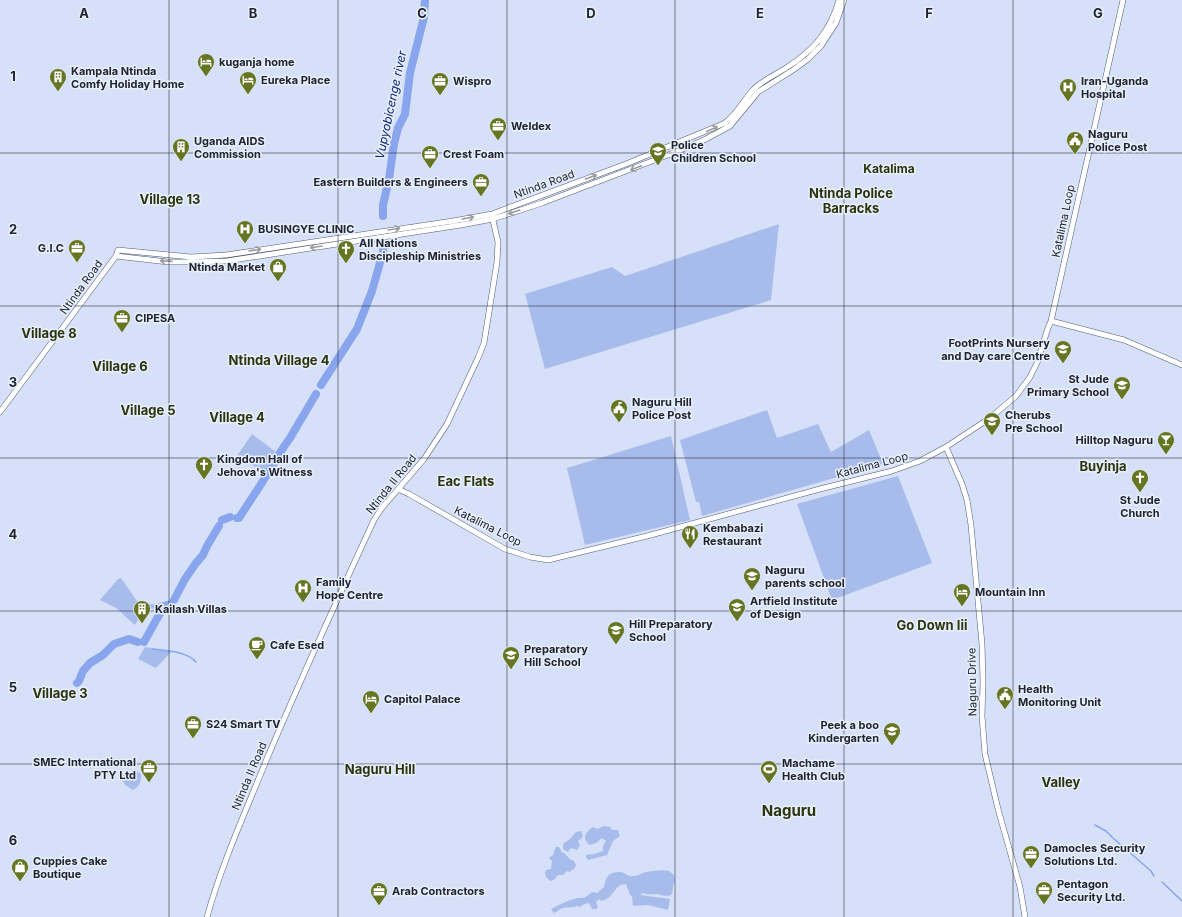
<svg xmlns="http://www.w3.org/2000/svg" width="1182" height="917" font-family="Inter,sans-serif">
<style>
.green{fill:#a8bceb}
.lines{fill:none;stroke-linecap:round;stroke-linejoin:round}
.stream{stroke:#88a5ed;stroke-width:1.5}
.river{stroke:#88a5ed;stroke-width:8}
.secondary-casing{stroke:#535c71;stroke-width:6}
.secondary{stroke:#fff;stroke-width:5}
.oneway{stroke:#9b9ca0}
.grid{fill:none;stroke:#20242d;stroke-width:1;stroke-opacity:0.55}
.labels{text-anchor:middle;stroke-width:3;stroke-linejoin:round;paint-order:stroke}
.poi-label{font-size:11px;font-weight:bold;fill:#20242d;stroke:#e7eefd;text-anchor:start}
.street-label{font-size:11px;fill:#20242d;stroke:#e7eefd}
.water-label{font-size:12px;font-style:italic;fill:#112575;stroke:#e7eefd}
.neighbourhood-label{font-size:12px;font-weight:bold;fill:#2c340c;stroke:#e7eefd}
.quarter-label{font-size:13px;font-weight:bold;fill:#2c340c;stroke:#e7eefd}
.district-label{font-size:15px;font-weight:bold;fill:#2c340c;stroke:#e7eefd}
.grid-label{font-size:13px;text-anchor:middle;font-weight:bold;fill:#20242d;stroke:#e7eefd;stroke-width:3;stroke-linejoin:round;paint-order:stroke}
</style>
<rect width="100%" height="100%" fill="#d6e1f9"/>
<!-- green -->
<path class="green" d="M779 224 771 300 545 369 525 294 612 267 625 276Z
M767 410 777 438 818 424 831 452 869 430 883 464 702 516 699 502H696L680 440Z
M252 434 276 452 264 472 237 456Z
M671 436 690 520 585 545 567 468Z
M898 476 932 563 832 600 797 504Z
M121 578 137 601C146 606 154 604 164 602L160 610 146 607 135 625 116 608 100 600 118 579Z
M145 647 172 651 156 668 138 659Z
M134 771 138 772 141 774C141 782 140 786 133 790L125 785 123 781 121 780V778L123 775Z
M604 826 610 827 612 830H618L620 836 613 841 607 855 588 860 586 857V855L594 854 603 851V846L606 841 602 838 596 843 590 845C581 839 585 832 593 827L597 829Z
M581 831 583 835 582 838 578 841 580 845 577 850 571 848 568 852 563 849V844L570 839 576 832Z
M556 847H559L561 850V852L564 853 571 860 574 861 576 865 574 869 569 872 567 871 563 875H558L554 880 550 881 546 877 545 873 546 870 551 869 552 861 549 858 554 854V851Z
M662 870 669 871 674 875 675 881C672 885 674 890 671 895 664 897 663 895 657 894 652 894 648 895 643 893L640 895 670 899 668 910 648 905 633 906 632 896 630 895 626 884C613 884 616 898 601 901L599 899 596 902 598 907 596 909H592L589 903 584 904 580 907 577 906C572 908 568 907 563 908 559 909 557 912 554 913L551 909C558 905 577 896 584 898L592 892 598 893 599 891 604 887C606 876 609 871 621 872 626 873 628 877 633 876 637 876 639 874 643 873 648 871 656 871 662 870Z"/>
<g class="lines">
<!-- stream -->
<path class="stream" d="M153 649C166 651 187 651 196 662
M1095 825 1106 831 1113 838 1151 871 1154 876
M1162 882 1182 901"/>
<!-- river -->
<path class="river" d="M383 216V205L389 179 394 144 398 128 405 114 410 73 424 17 425 0
M321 385 357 329 372 291 383 252 384 240
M237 518H239L263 481 283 448 290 438 316 394
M222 520 230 517
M174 600 185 579 196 563 203 555 207 546 219 526
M144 642 164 606 171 604
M77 683 79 681 83 671 90 663 103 655 114 644 129 639 138 642"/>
<defs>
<path id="secondary" d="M116 256 168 262H189L227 261 461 225 493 219 542 203 673 153 704 140 730 126 758 92 793 70 808 59 821 46 836 23 844 0
M1051 321 1124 340 1182 365
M0 412 116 256 118 250 191 257 226 255 453 221 492 214 626 164 725 123C737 114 743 101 753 90 761 81 775 75 786 68 813 51 830 32 839 0
M946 447 962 484 967 500 971 525 982 644 983 682 982 716 985 754 998 809 1020 887 1025 917
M398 489 409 494 505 549 530 557 548 560 647 536 820 489 892 471 920 461 946 447 990 418 1016 396 1030 377 1037 363 1048 328 1051 321 1123 0
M207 917C222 863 245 813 266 761 300 680 337 600 374 520L381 509 424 459 447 424 478 358 484 343 497 262 498 242 492 216"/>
</defs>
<!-- secondary casing -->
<use href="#secondary" class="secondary-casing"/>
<!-- secondary -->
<use href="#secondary" class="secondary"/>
</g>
<!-- one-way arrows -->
<defs><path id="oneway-shaft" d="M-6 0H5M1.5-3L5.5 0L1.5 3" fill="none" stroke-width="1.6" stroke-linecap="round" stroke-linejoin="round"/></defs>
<g class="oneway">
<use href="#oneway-shaft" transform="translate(712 129) rotate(-24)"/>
<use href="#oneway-shaft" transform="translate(636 168) rotate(159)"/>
<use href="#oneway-shaft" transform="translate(591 177) rotate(-20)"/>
<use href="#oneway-shaft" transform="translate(514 212) rotate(161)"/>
<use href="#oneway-shaft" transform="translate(468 218) rotate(-10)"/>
<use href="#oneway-shaft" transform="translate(394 229) rotate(-9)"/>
<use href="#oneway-shaft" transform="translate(316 247) rotate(171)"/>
<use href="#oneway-shaft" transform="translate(255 250) rotate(-8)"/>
<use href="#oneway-shaft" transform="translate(166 261) rotate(-176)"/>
</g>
<!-- grid -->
<path class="grid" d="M169 0V917M338 0V917M507 0V917M675 0V917M844 0V917M1013 0V917M0 153H1182M0 306H1182M0 458H1182M0 611H1182M0 764H1182"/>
<!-- icons -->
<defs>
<symbol id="hotel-pin" viewBox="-11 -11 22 30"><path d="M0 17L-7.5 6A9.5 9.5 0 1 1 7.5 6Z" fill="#667522" stroke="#e7eefd"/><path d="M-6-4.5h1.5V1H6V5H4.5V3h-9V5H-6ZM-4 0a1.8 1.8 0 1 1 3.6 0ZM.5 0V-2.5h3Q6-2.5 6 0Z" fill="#fff"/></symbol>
<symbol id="building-pin" viewBox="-11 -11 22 30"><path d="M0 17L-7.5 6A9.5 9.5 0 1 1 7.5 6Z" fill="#667522" stroke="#e7eefd"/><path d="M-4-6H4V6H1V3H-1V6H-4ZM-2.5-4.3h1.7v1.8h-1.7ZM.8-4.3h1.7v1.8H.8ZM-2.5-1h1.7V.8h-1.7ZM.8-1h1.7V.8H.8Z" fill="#fff"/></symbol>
<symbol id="office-pin" viewBox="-11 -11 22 30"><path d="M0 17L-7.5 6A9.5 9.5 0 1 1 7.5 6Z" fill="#667522" stroke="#e7eefd"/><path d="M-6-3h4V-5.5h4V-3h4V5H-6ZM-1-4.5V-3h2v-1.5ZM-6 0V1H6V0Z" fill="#fff"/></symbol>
<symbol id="hospital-pin" viewBox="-11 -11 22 30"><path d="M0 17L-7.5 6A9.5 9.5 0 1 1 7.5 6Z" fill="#667522" stroke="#e7eefd"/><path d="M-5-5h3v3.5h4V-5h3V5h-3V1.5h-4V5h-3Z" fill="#fff"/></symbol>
<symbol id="civic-pin" viewBox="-11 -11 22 30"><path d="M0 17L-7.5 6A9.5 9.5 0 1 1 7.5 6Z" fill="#667522" stroke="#e7eefd"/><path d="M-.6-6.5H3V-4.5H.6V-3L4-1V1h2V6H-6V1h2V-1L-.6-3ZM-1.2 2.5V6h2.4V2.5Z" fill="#fff"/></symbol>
<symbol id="school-pin" viewBox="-11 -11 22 30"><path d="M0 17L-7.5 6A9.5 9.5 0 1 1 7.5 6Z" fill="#667522" stroke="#e7eefd"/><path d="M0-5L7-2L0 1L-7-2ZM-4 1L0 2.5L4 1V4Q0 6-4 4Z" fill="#fff"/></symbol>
<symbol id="church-pin" viewBox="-11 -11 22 30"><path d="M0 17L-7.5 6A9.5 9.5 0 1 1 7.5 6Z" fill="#667522" stroke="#e7eefd"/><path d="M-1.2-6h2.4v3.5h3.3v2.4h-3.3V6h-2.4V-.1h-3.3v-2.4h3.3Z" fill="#fff"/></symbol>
<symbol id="shop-pin" viewBox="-11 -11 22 30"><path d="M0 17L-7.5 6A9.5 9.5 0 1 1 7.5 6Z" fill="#667522" stroke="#e7eefd"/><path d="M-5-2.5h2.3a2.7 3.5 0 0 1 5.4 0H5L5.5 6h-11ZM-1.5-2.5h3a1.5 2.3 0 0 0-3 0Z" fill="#fff"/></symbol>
<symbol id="bar-pin" viewBox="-11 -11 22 30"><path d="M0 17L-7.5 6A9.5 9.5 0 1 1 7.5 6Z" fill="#667522" stroke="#e7eefd"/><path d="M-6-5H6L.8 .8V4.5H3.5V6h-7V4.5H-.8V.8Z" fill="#fff"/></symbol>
<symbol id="restaurant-pin" viewBox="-11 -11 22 30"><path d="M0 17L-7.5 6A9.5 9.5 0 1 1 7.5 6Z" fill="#667522" stroke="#e7eefd"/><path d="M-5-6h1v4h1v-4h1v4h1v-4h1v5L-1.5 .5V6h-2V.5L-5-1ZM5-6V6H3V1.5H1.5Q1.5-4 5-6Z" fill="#fff"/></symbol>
<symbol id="university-pin" viewBox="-11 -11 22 30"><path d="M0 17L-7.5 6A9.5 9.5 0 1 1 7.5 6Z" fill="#667522" stroke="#e7eefd"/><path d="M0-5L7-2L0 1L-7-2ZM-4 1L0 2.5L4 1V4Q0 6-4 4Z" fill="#fff"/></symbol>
<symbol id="cafe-pin" viewBox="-11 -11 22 30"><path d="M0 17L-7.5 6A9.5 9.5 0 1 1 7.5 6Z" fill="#667522" stroke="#e7eefd"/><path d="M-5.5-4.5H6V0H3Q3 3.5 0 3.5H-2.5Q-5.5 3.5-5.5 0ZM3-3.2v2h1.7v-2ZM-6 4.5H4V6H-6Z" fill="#fff"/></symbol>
<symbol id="stadium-pin" viewBox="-11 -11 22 30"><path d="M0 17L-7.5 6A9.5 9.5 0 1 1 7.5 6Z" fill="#667522" stroke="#e7eefd"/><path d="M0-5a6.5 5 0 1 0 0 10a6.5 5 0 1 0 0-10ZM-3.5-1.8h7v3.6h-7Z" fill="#fff"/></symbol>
</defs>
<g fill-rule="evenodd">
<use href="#hotel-pin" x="196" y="52" width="20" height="27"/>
<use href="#building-pin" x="48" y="67" width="20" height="27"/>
<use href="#hotel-pin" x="238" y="70" width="20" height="27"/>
<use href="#office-pin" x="430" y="71" width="20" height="27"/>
<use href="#hospital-pin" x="1058" y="77" width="20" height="27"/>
<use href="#office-pin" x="488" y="116" width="20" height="27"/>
<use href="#civic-pin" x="1065" y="130" width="20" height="27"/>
<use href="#building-pin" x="171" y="137" width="20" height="27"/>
<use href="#school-pin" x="648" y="141" width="20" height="27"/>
<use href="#office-pin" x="420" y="144" width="20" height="27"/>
<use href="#office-pin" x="471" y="172" width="20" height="27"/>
<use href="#hospital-pin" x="235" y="219" width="20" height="27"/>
<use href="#office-pin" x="67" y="238" width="20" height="27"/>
<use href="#church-pin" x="336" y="239" width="20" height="27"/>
<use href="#shop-pin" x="268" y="257" width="20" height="27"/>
<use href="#office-pin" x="112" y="308" width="20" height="27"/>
<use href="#school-pin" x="1053" y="339" width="20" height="27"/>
<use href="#school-pin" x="1112" y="375" width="20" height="27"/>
<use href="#civic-pin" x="609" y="398" width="20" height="27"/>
<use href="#school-pin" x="982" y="411" width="20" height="27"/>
<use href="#bar-pin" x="1156" y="430" width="20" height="27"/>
<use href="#church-pin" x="194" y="455" width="20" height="27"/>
<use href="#church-pin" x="1130" y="468" width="20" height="27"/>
<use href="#restaurant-pin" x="680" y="524" width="20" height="27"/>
<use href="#school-pin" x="742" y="566" width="20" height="27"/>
<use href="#hospital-pin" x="293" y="578" width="20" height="27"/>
<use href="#hotel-pin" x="952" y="582" width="20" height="27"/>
<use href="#university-pin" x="727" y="597" width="20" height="27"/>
<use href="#building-pin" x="132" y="599" width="20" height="27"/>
<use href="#school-pin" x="606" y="620" width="20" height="27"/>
<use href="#cafe-pin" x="247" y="635" width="20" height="27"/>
<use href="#school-pin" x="501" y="645" width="20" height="27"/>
<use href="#civic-pin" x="995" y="685" width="20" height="27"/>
<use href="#hotel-pin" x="361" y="689" width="20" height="27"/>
<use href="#office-pin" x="183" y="714" width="20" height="27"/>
<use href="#school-pin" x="882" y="721" width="20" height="27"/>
<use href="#office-pin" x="139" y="758" width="20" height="27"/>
<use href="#stadium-pin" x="759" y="759" width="20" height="27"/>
<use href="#office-pin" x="1021" y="844" width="20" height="27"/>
<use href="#shop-pin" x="10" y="857" width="20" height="27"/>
<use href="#office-pin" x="1034" y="880" width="20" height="27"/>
<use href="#office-pin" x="369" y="881" width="20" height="27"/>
</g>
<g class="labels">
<!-- poi labels -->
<g class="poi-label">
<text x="219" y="66">kuganja home</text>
<text x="71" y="75">Kampala Ntinda<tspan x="71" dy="13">Comfy Holiday Home</tspan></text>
<text x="261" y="84">Eureka Place</text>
<text x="453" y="85">Wispro</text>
<text x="1081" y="85">Iran-Uganda<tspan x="1081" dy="13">Hospital</tspan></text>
<text x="511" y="130">Weldex</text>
<text x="1088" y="138">Naguru<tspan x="1088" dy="13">Police Post</tspan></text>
<text x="194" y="145">Uganda AIDS<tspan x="194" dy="13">Commission</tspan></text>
<text x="671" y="149">Police<tspan x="671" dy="13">Children School</tspan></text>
<text x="443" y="158">Crest Foam</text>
<text x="468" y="186" text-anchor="end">Eastern Builders &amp; Engineers</text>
<text x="258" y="233">BUSINGYE CLINIC</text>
<text x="359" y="247">All Nations<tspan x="359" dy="13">Discipleship Ministries</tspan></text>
<text x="64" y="252" text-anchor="end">G.I.C</text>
<text x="265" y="271" text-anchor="end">Ntinda Market</text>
<text x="135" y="322">CIPESA</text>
<text x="1050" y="347" text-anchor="end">FootPrints Nursery<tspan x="1050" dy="13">and Day care Centre</tspan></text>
<text x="1109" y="383" text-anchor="end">St Jude<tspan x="1109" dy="13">Primary School</tspan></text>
<text x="632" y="406">Naguru Hill<tspan x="632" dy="13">Police Post</tspan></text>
<text x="1005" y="419">Cherubs<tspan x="1005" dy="13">Pre School</tspan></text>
<text x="1153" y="444" text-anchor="end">Hilltop Naguru</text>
<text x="217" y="463">Kingdom Hall of<tspan x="217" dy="13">Jehova's Witness</tspan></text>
<text x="1140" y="504" text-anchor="middle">St Jude<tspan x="1140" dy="13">Church</tspan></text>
<text x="703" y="532">Kembabazi<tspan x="703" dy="13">Restaurant</tspan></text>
<text x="765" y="574">Naguru<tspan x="765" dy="13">parents school</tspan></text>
<text x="316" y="586">Family<tspan x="316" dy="13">Hope Centre</tspan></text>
<text x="975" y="596">Mountain Inn</text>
<text x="750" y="605">Artfield Institute<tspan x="750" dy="13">of Design</tspan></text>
<text x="155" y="613">Kailash Villas</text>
<text x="629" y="628">Hill Preparatory<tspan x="629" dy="13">School</tspan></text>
<text x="270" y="649">Cafe Esed</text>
<text x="524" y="653">Preparatory<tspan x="524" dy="13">Hill School</tspan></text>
<text x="1018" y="693">Health<tspan x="1018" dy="13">Monitoring Unit</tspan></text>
<text x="384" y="703">Capitol Palace</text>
<text x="206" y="728">S24 Smart TV</text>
<text x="879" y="729" text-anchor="end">Peek a boo<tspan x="879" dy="13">Kindergarten</tspan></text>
<text x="136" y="766" text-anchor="end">SMEC International<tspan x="136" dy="13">PTY Ltd</tspan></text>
<text x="782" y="767">Machame<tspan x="782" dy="13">Health Club</tspan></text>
<text x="1044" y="852">Damocles Security<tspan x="1044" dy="13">Solutions Ltd.</tspan></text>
<text x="33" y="865">Cuppies Cake<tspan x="33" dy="13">Boutique</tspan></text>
<text x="1057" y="888">Pentagon<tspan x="1057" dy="13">Security Ltd.</tspan></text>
<text x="392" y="895">Arab Contractors</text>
</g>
<!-- street labels -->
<g class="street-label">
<text transform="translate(544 184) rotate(-20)" y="4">Ntinda Road</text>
<text transform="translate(1063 221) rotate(-78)" y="4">Katalima Loop</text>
<text transform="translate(81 287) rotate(-54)" y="4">Ntinda Road</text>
<text transform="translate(872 465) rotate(-15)" y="4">Katalima Loop</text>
<text transform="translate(391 484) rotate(-51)" y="4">Ntinda II Road</text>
<text transform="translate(488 526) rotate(27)" y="4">Katalima Loop</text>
<text transform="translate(972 682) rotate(-91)" y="4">Naguru Drive</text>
<text transform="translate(249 776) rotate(-67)" y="4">Ntinda II Road</text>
</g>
<!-- water labels -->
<g class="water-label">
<text transform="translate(391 105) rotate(-78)" y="4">Vupyobicenge river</text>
</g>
<!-- neighbourhood labels -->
<g class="neighbourhood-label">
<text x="889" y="173">Katalima</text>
</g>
<!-- quarter labels -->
<g class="quarter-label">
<text x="851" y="198">Ntinda Police<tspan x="851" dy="15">Barracks</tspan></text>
<text x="170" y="204">Village 13</text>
<text x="49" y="338">Village 8</text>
<text x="279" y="365">Ntinda Village 4</text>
<text x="120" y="371">Village 6</text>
<text x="148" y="415">Village 5</text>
<text x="237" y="422">Village 4</text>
<text x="1103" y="471">Buyinja</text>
<text x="466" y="486">Eac Flats</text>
<text x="932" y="630">Go Down Iii</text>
<text x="60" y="698">Village 3</text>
<text x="380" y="774">Naguru Hill</text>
<text x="1061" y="787">Valley</text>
</g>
<!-- district labels -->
<g class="district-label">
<text x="789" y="816">Naguru</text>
</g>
</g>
<g class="grid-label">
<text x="84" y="18">A</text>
<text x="253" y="18">B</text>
<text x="422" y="18">C</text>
<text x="591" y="18">D</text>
<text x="760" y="18">E</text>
<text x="929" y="18">F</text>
<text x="1098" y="18">G</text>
<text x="13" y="81">1</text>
<text x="13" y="234">2</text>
<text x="13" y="387">3</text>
<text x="13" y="539">4</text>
<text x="13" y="692">5</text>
<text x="13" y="845">6</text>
</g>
</svg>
